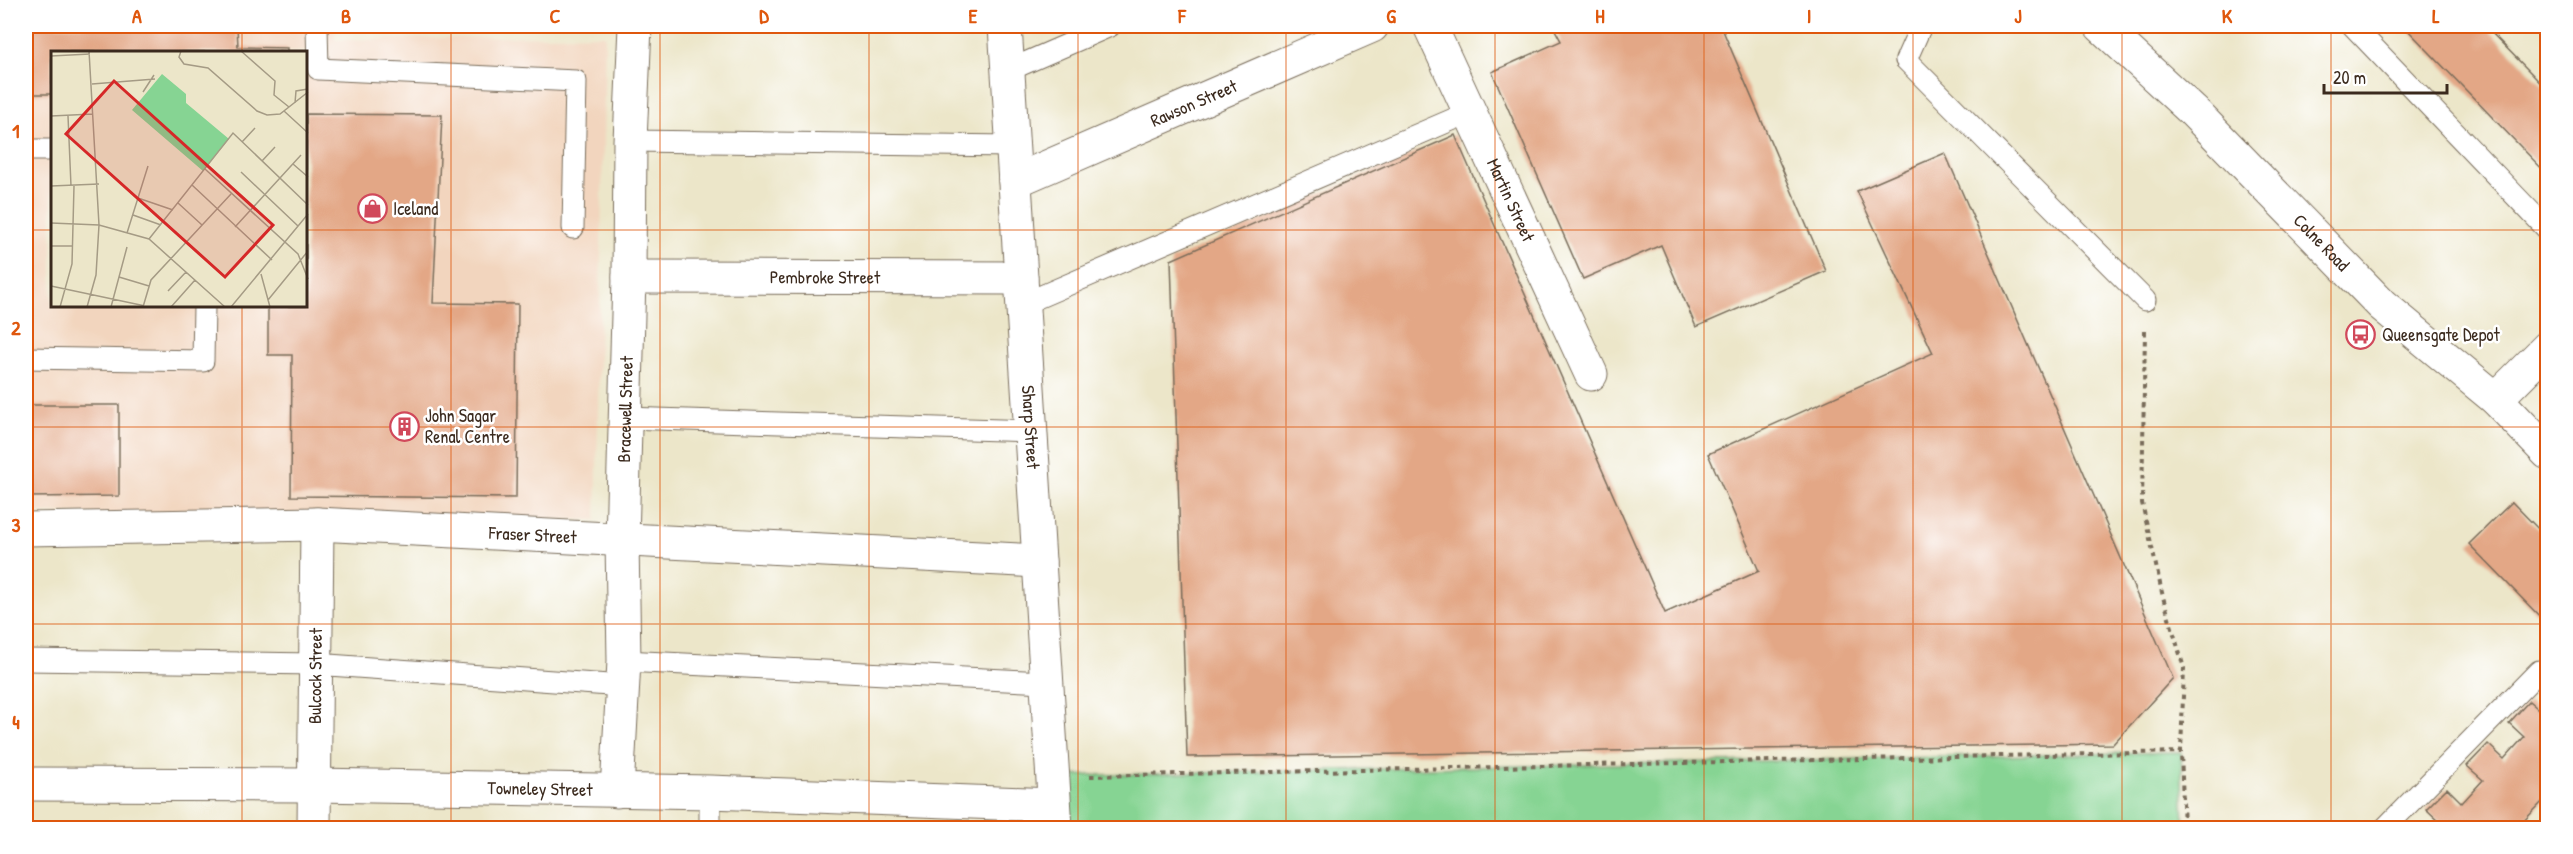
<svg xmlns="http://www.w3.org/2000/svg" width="2573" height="854" font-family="'Patrick Hand',sans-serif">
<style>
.built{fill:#f2d5be;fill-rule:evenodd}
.green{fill:#86d493;stroke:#607f58;stroke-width:1.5}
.building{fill:#e3a786}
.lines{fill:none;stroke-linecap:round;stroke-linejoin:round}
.lane-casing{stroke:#796c5a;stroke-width:23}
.street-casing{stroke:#796c5a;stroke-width:35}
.primary-casing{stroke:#796c5a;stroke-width:35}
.path{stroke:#796c5a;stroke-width:4;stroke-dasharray:4.5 4.5;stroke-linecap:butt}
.lane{stroke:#fff;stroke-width:21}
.street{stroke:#fff;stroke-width:33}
.primary{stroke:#fff;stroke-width:33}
.grid{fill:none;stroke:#df570d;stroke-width:1.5;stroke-opacity:0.55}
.labels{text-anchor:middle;stroke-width:5;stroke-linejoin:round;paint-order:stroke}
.street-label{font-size:18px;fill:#3b2a1e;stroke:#fff}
.poi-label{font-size:18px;fill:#3b2a1e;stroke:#fff;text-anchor:start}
.inset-road{fill:none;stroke:#a59b85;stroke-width:1.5}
.view{fill:#d62828;fill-opacity:0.15;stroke:#d62828;stroke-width:3}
.inset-edge{fill:none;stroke:#3b2a1e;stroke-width:3}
.neatline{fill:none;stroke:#df570d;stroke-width:2}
.grid-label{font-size:20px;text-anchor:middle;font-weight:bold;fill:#df570d}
</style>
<rect width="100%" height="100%" fill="#fff"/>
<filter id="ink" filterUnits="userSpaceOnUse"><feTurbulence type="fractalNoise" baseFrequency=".0167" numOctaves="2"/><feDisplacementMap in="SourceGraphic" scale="12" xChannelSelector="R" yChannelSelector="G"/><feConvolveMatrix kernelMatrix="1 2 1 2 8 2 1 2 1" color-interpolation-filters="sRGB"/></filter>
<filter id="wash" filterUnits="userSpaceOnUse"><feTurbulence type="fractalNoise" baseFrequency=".008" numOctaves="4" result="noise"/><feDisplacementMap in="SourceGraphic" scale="24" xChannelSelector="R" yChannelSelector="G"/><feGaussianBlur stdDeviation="1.35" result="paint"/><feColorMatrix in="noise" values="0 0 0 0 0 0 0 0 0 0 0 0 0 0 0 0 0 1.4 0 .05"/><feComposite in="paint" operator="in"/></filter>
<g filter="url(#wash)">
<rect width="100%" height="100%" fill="#ece6c9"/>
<!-- built -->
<path class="built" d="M26 26H335V40L605 35 596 520 26 513ZM52 52H306V306H52Z"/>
<!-- green -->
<path class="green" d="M2181 752 2184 828H1056L1052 776Z"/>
<g id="blocks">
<!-- building -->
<path class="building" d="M26 26H237L238 47 287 48V52H52V94H26Z
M1553 26H1721L1826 271 1696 327 1661 245 1583 279 1492 72 1561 41Z
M2404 26H2485L2532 74 2547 90V174Z
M306 114 442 115 433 303 518 304 516 498 291 496 292 355H268V306H306Z
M1455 135 1665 613 1759 571 1708 454 1933 353 1857 191 1945 153 2173 678 2113 744 1187 757 1171 260Z
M26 405H119V496L26 497Z
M2512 502 2547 538V624L2469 544Z
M2529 701 2545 715 2547 713V797L2517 828H2437L2442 824 2426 809 2447 788 2462 803 2483 780 2467 766 2488 744 2504 759 2524 737 2509 723Z"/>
</g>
</g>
<g filter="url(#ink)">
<use href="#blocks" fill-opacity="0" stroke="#796c5a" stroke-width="1.5"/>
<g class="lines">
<defs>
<path id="lane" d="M317 26 318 69 576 81 573 228
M1921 26 1906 60 2145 300
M2353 26 2548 230
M1007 71 1110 26
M630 141 1012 146
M26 150H52
M1023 304 1470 112
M26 358 203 361 204 306
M626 418 1030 431
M26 660 315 664 623 686
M624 661 1046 682
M710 828V792
M2385 828 2539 671 2548 679"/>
<g id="street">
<path id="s1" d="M1005 26 1056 828"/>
<path id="s2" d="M1430 26 1591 374"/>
<path id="s3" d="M1015 181 1372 26"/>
<path id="s4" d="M629 277 1021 278"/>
<path d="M2496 399 2548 347"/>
<path id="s5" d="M26 529 317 524 1039 561"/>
<path id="s6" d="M26 784 315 785 710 792 1054 805"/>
<path id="s7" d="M617 791 624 661 622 541 629 277 630 141 635 26"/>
<path id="s8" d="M314 828 317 524"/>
</g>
<g id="primary">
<path id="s9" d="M2101 26 2195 113 2382 305 2496 399 2548 453"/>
</g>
</defs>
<!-- lane casing -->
<use href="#lane" class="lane-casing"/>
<!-- street casing -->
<use href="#street" class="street-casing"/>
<!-- primary casing -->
<use href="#primary" class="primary-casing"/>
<!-- path -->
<path class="path" d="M2145 331 2142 503 2163 597 2184 668 2181 752 2184 828
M1090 776 2181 752"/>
<!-- lane -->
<use href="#lane" class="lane"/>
<!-- street -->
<use href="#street" class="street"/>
<!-- primary -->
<use href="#primary" class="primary"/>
</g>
</g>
<!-- grid -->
<path class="grid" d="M242 26V52M451 26V828M660 26V828M869 26V828M1078 26V828M1286 26V828M1495 26V828M1704 26V828M1913 26V828M2122 26V828M2331 26V828M26 230H52M306 230H2548M242 306V828M26 427H2548M26 624H2548"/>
<!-- icons -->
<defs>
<symbol id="shop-ring" viewBox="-11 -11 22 22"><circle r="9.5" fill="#fff" stroke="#d1495b" stroke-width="1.5"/><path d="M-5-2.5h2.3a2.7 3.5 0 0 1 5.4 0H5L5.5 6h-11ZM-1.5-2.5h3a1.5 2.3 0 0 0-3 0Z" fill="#d1495b"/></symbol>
<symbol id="bus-ring" viewBox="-11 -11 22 22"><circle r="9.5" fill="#fff" stroke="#d1495b" stroke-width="1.5"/><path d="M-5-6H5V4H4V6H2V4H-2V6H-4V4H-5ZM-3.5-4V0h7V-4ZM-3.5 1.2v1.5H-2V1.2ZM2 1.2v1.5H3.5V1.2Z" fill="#d1495b"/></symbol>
<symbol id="building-ring" viewBox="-11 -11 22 22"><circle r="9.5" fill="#fff" stroke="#d1495b" stroke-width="1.5"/><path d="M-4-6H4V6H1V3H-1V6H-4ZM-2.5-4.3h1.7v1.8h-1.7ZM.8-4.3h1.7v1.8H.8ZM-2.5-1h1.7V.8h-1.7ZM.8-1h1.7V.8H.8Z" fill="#d1495b"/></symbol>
</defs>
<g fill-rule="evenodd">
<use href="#shop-ring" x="356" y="192" width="33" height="33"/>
<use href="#bus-ring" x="2344" y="318" width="33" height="33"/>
<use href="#building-ring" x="388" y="410" width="33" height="33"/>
</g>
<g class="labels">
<!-- street labels -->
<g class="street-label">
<text dy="6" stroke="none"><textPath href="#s3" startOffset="195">Rawson Street</textPath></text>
<text dy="6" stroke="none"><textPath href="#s2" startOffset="192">Martin Street</textPath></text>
<text dy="6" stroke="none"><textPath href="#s9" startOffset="309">Colne Road</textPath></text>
<text dy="6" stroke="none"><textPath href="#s4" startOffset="196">Pembroke Street</textPath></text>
<text dy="6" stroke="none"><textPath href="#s7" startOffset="382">Bracewell Street</textPath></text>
<text dy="6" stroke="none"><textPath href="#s1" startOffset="402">Sharp Street</textPath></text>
<text dy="6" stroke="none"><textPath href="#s5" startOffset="507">Fraser Street</textPath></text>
<text dy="6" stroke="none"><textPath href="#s8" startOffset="152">Bulcock Street</textPath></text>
<text dy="6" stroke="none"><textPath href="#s6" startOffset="514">Towneley Street</textPath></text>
</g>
<!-- poi labels -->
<g class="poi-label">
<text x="393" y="215">Iceland</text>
<text x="2382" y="341">Queensgate Depot</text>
<text x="425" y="422">John Sagar<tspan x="425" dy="21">Renal Centre</tspan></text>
</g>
</g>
<!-- overview -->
<g transform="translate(51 51)">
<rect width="256" height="256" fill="#ece6c9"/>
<path d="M111 23 135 43V52L178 88 152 120 81 59Z" fill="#86d493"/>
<path class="inset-road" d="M130 0 128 6 133 13 157 17 206 60 216 64 229 63 257 41M190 0 224 30 223 44 238 56M0 5 39 3M41 33 104 28M92 41 103 24M244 52 245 40 257 38M233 60 257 82M0 65 42 63M17 65 20 135M191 91 204 77M211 110 224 96M242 113 257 126M154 118 247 203 257 228M190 121 247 175M141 134 221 209M0 135 48 133M87 147 122 159M127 152 151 174M82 164 110 174M112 170 135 191M0 172 48 174 98 188 174 256M184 176 250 104M76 182 97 115M98 188 182 82 257 154M0 195H22M210 223 219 256M68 226 98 235M0 235 99 256M117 240 135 221M217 249 257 200M9 256 21 213 23 135M36 256 45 224 48 174 38 0M60 256 76 196M92 256 100 229 180 143M120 256 144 229M180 256 257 163"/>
<path class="view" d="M63 30 222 174 174 226 15 83Z"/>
<rect width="256" height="256" class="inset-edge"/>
</g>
<!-- margin -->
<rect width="2573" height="854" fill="none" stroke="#fff" stroke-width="66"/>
<!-- scale -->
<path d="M2324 84v9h123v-9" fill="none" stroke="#3b2a1e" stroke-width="3"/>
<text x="2333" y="84" font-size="18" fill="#3b2a1e" stroke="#ffffff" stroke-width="4.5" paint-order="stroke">20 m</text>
<rect x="33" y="33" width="2507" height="788" class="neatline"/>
<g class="grid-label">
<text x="137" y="23">A</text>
<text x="346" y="23">B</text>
<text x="555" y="23">C</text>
<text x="764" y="23">D</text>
<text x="973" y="23">E</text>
<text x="1182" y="23">F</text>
<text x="1391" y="23">G</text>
<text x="1600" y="23">H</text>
<text x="1809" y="23">I</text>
<text x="2018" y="23">J</text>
<text x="2227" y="23">K</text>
<text x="2436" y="23">L</text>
<text x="16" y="138">1</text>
<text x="16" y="335">2</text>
<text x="16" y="532">3</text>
<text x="16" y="729">4</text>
</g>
</svg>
